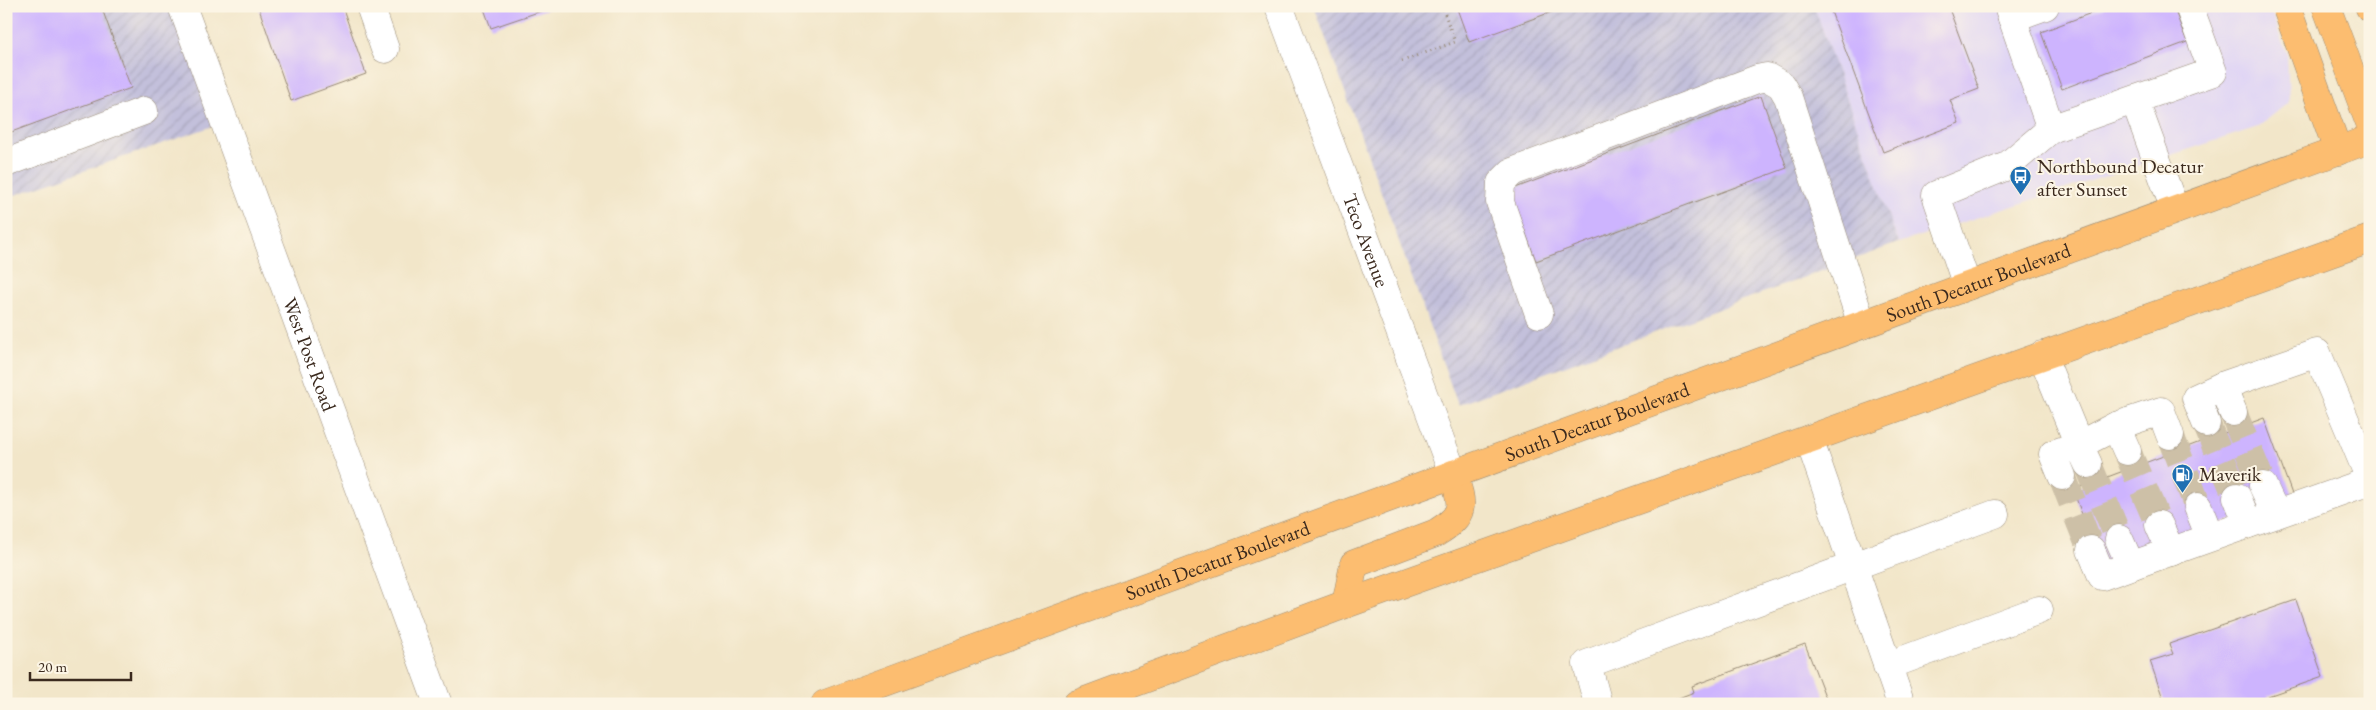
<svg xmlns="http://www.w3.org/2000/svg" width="2376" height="710" font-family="'EB Garamond',serif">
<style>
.built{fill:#dfd4f5}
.industrial{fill:url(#industrial-furrows)}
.building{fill:#cdb4fe}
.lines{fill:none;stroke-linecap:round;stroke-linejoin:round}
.minor-tunnel{stroke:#cdc0a7;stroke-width:28;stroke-dasharray:28 14;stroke-linecap:butt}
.minor-casing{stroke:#968874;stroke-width:29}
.major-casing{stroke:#968874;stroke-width:29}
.path{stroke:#968874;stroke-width:3;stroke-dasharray:1 4;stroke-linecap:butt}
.minor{stroke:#fff;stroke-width:28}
.major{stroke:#fcbd6f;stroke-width:28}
.labels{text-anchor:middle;stroke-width:4;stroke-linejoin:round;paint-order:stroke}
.poi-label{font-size:20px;fill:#3b2a1e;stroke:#fcf5e5;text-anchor:start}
.street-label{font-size:20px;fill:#3b2a1e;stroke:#fcf5e5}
</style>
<defs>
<pattern id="industrial-furrows" width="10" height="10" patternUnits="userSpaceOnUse" patternTransform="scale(1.25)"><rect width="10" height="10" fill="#c3c0db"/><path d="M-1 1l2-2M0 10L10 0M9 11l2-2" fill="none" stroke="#a8a5bc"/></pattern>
</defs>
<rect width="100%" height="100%" fill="#fcf5e5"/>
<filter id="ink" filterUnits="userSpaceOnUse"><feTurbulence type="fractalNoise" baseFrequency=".02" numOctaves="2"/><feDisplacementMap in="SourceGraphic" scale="10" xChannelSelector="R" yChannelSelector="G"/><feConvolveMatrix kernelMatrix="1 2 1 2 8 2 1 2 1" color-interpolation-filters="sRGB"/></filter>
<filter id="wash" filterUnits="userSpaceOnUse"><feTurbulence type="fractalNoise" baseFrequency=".0096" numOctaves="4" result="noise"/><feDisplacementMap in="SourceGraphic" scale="20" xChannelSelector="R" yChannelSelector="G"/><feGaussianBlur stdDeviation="1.12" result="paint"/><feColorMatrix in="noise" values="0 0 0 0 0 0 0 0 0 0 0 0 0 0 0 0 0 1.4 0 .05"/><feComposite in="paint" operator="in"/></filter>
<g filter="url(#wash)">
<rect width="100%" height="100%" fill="#f2e6c9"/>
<!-- built -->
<path class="built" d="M1814 6H2269L2287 55 2289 102 2258 127 1898 243Z"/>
<!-- industrial -->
<path class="industrial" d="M6 6H192L233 119 6 198Z
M1314 6H1814L1898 243 1458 405Z"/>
<g id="blocks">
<!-- building -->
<path class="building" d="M6 6H101L131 88 6 134Z
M258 6H342L366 74 291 101Z
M483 6H553V7L491 28Z
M1456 6H1568L1469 42Z
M1829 6H1948L1979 89 1950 100 1959 123 1883 152Z
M2110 6H2173L2187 42 2062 89 2041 32Z
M1761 96 1787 168 1536 261 1510 190Z
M2264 418 2293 497 2102 568 2073 490Z
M2296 600 2323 677 2268 696 2271 704H2165L2150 661 2173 654 2169 644Z
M1805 644 1828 704H1672L1671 701 1694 692 1692 686Z"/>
</g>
</g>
<g filter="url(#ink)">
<use href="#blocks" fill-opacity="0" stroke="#968874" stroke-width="1"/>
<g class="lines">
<!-- minor-tunnel -->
<path class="minor-tunnel" d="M2233 412 2263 486
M2206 423 2237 497
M2170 435 2198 507
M2127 451 2159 525
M2088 464 2119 539
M2062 476 2091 550"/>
<defs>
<g id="minor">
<path id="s1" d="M182 6 438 704"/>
<path d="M370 6 385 49"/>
<path id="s2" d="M1279 6 1453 474"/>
<path d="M2008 6 2051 129"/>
<path d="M2012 18 2045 6"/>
<path d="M2135 101 2175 210"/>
<path d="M6 163 144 111"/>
<path d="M1967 286 1936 195 2007 166 2051 129 2213 72 2189 6"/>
<path d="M1539 314 1500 202 1501 183 1512 172 1757 79 1767 77 1781 85 1788 97 1862 325"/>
<path d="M2042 355 2079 445 2053 454 2062 476"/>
<path d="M2222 386 2317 353 2370 479"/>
<path d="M2206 423 2196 398 2222 386 2233 412"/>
<path d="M1809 439 1901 704"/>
<path d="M2127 451 2116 426 2161 411 2170 435"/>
<path d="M2088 464 2079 445 2116 426"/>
<path d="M2263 486 2276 514"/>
<path d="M2237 497 2248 524"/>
<path d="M2198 507 2210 537"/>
<path d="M2159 525 2171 552"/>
<path d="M2119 539 2131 566"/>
<path d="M2091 550 2102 576 2370 481"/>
<path d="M1887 666 2039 610"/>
<path d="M1598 704 1587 664 1995 514"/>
</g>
<g id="major">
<path d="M2286 6 2338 151"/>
<path d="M2326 6 2370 124"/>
<path d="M2369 6 2370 8"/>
<path d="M1346 604 1354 564 1436 533C1467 514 1463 504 1453 474"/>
<path id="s3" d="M825 704 2370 139"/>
<path d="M1077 704 1346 604 2370 239"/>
</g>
</defs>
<!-- minor casing -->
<use href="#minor" class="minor-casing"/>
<!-- major casing -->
<use href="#major" class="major-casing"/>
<!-- path -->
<path class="path" d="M1402 61 1455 42 1442 6"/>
<!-- minor -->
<use href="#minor" class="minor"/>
<!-- major -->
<use href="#major" class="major"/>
</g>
</g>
<!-- icons -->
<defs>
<symbol id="bus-pin" viewBox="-11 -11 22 30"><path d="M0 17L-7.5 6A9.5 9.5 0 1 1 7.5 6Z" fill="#1f6fb2" stroke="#fcf5e5"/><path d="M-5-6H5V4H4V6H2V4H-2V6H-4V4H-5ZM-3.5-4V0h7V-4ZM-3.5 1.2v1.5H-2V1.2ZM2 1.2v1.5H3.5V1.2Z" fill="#fff"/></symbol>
<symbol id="fuel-pin" viewBox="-11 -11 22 30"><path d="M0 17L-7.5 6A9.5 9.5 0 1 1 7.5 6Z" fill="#1f6fb2" stroke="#fcf5e5"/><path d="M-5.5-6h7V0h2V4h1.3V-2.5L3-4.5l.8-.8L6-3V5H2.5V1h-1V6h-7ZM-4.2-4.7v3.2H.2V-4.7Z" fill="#fff"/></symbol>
</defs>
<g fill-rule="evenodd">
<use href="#bus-pin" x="2008" y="164" width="25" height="34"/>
<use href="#fuel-pin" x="2170" y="462" width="25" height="34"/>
</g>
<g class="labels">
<!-- poi labels -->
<g class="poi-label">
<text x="2037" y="173">Northbound Decatur<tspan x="2037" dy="23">after Sunset</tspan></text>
<text x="2199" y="481">Maverik</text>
</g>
<!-- street labels -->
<g class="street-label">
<text dy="7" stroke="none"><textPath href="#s2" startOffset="250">Teco Avenue</textPath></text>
<text dy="7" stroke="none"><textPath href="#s3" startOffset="1228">South Decatur Boulevard</textPath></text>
<text dy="7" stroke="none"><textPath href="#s1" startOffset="371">West Post Road</textPath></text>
<text dy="7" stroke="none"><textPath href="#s3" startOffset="822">South Decatur Boulevard</textPath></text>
<text dy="7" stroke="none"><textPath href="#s3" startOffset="418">South Decatur Boulevard</textPath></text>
</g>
</g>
<!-- margin -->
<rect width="2376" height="710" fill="none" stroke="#fcf5e5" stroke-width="25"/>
<!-- scale -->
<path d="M30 672v8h101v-8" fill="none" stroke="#3b2a1e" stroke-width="2.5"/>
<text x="38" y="672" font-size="15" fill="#3b2a1e" stroke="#fcf5e5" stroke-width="4" paint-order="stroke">20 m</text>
</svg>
